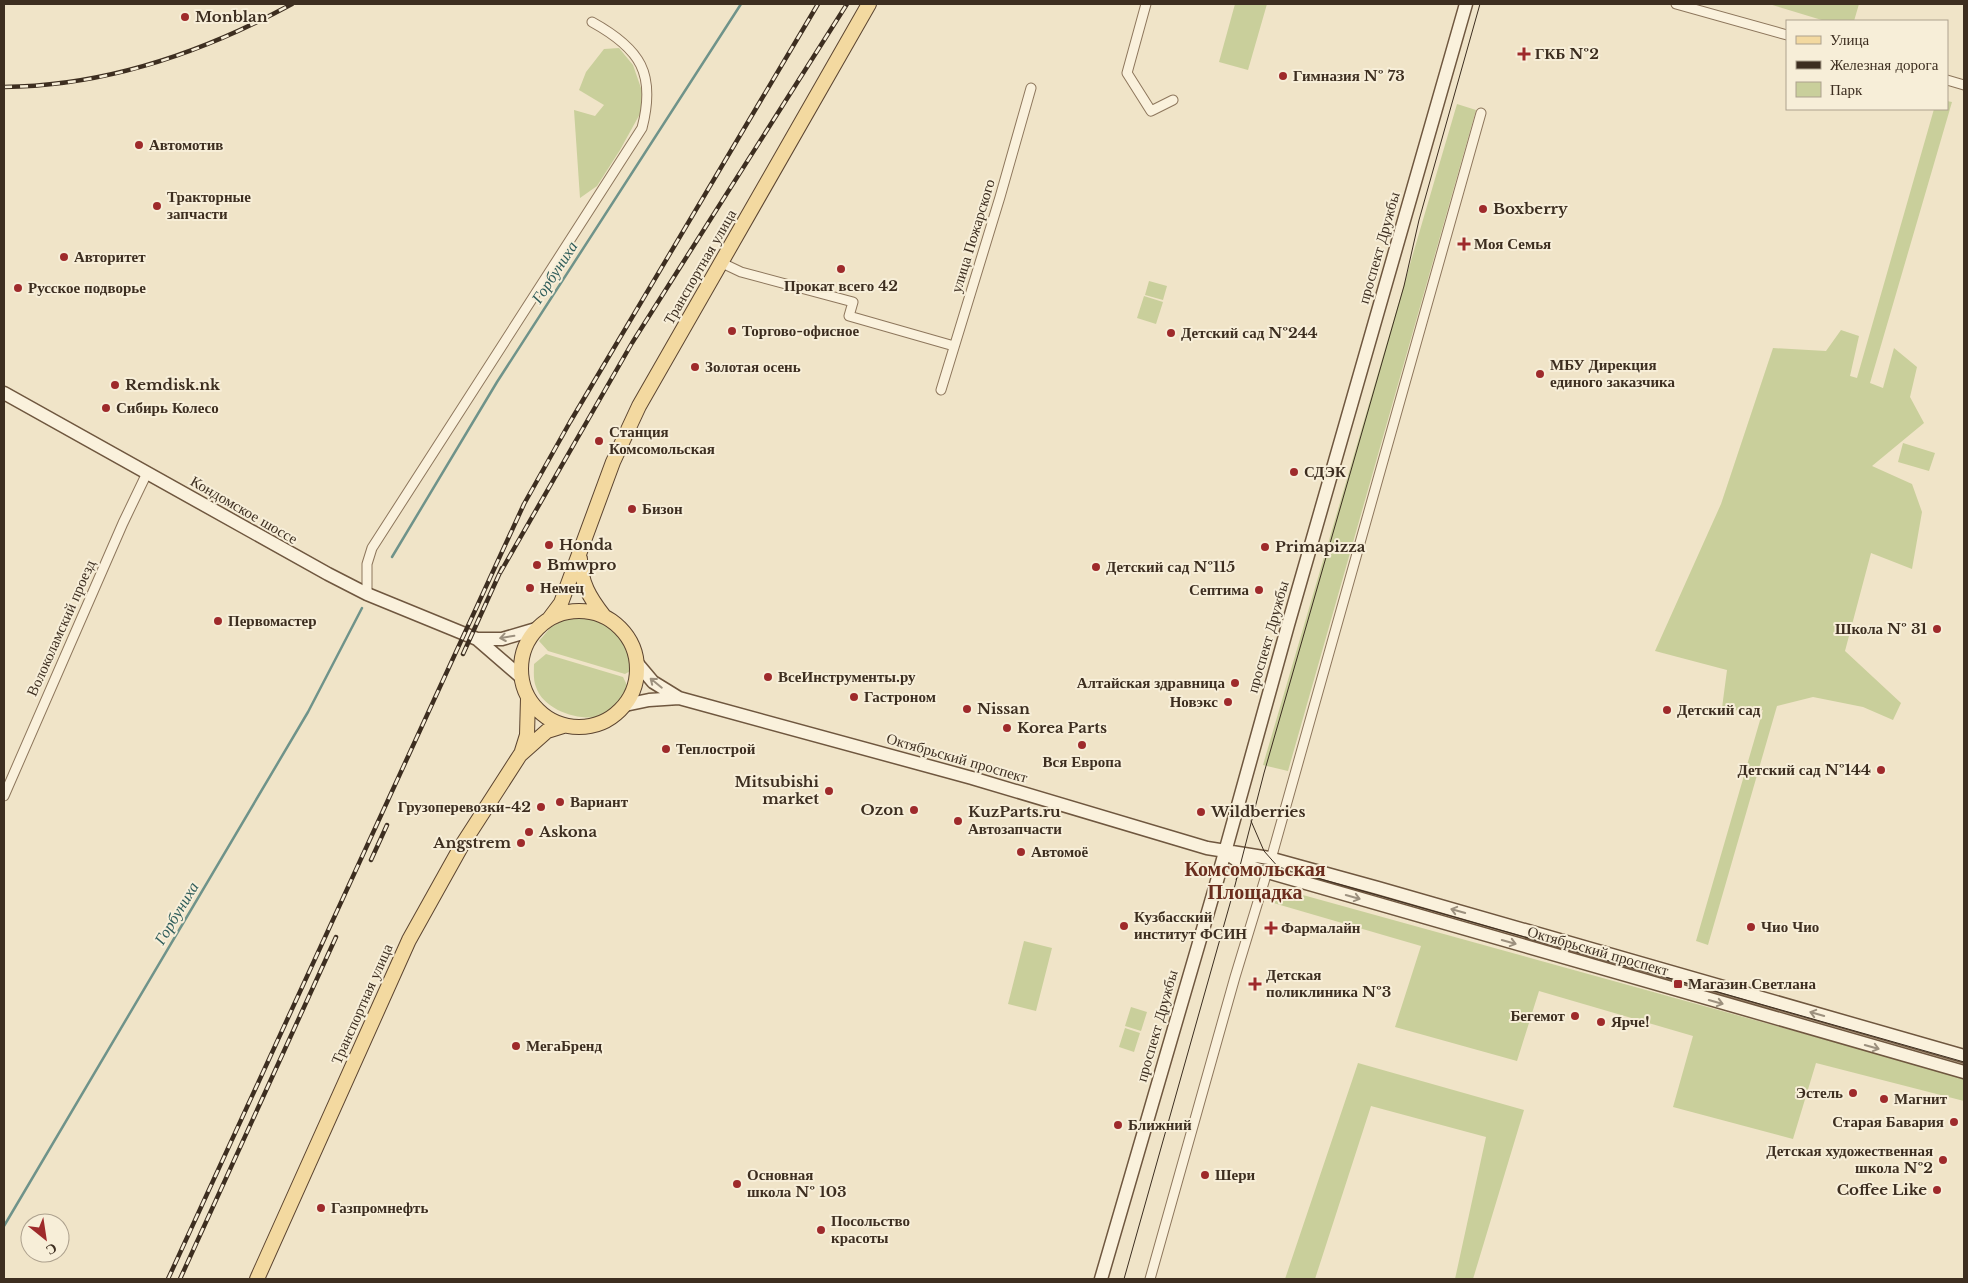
<svg xmlns="http://www.w3.org/2000/svg" width="1968" height="1283" font-family="'Libre Baskerville',serif">
<style>
.green{fill:#c9cf9b}
.lines{fill:none;stroke-linecap:round;stroke-linejoin:round}
.stream{stroke:#6f938a;stroke-width:2.5}
.street-casing{stroke:#8d765c;stroke-width:11}
.secondary-casing{stroke:#6f573f;stroke-width:15}
.primary-casing{stroke:#5b4430;stroke-width:16}
.street{stroke:#faf1dc;stroke-width:9}
.secondary{stroke:#faf1dc;stroke-width:12}
.primary{stroke:#f3d9a0;stroke-width:14}
.tram{stroke:#3d2e20;stroke-width:1}
.rail-casing{stroke:#3d2e20;stroke-width:4.5}
.rail{stroke:#f7eed8;stroke-width:2.5;stroke-dasharray:8;stroke-linecap:butt}
.oneway{stroke:#9c907e}
.poi-dot{fill:#9e2a2b;stroke:#f7eed8;stroke-width:2}
.labels{text-anchor:middle;stroke-width:4;stroke-linejoin:round;paint-order:stroke}
.poi-label{font-size:15px;font-weight:bold;fill:#3d2e20;stroke:#f7eed8;text-anchor:start}
.street-label{font-size:15px;fill:#3d2e20;stroke:#f7eed8}
.water-label{font-size:16px;font-style:italic;fill:#2f5d5a;stroke:#f7eed8}
.district-label{font-size:20px;font-weight:bold;fill:#6b2e1e;stroke:#f7eed8}
</style>
<rect width="100%" height="100%" fill="#f0e4c8"/>
<!-- green -->
<path class="green" d="M1235 4H1267L1248 70 1219 62Z
M1769 4H1859L1854 21H1825Z
M619 48 633 65 642 91 641 112 620 150 597 186 580 198 574 110 595 116 604 105 579 90 586 72 604 49Z
M1947 101 1952 102 1870 383 1883 388 1894 348 1917 367 1910 397 1924 423 1872 466 1912 484 1922 512 1912 569 1871 553 1845 651 1901 703 1893 720 1863 707 1813 697 1777 706 1708 945 1696 941 1763 710 1753 713 1722 708 1727 670 1655 651 1721 504 1773 348 1826 351 1841 330 1859 336 1850 376 1857 378 1934 109H1947Z
M1457 104 1476 110 1288 771 1263 765Z
M1149 281 1167 286 1163 300 1145 295Z
M1144 296 1163 302 1156 324 1137 318Z
M1903 443 1935 453 1929 471 1898 462Z
M569 617C607 617 629 631 632 670L625 674 548 651 539 641 551 627Z
M546 654 623 677 629 689C625 698 613 714 603 716 581 722 544 711 536 687 533 680 534 671 534 664Z
M1277 890 1292 892 1964 1078V1101L1816 1063 1793 1139 1673 1107 1693 1036 1539 991 1517 1061 1395 1027 1421 946 1270 902 1272 891Z
M1024 941 1052 948 1036 1011 1008 1004Z
M1131 1007 1147 1012 1141 1031 1125 1026Z
M1125 1028 1140 1033 1134 1052 1119 1047Z
M1358 1063 1524 1110 1473 1279H1455L1486 1137 1371 1106 1315 1279H1285Z"/>
<g class="lines">
<!-- stream -->
<path class="stream" d="M392 557 497 382 741 4
M4 1226 308 712 362 608"/>
<defs>
<path id="street" d="M1146 4 1127 73 1151 111 1173 100
M1676 4 1787 35
M1947 80 1964 85
M722 263 741 272 853 302 849 316 954 346
M941 390 1000 197 1031 88
M367 594V564L372 548 642 128C656 74 641 49 592 22
M4 796 123 523 147 473
M1271 859 1481 113
M1150 1279 1235 977 1267 872"/>
<path id="secondary" d="M4 393 328 574 367 594 477 639 521 677
M477 639H502L536 629
M637 663 653 682 679 698 972 778 1207 848 1269 858 1378 888 1964 1056
M625 705 649 700 679 698
M1225 852 1241 863 1257 869 1964 1072
M1101 1279 1215 888 1288 625 1466 4"/>
<path id="primary" d="M580 559C581 583 589 597 604 616
M521 669a58 58 0 1 1 116 0a58 58 0 1 1-116 0Z
M549 619 561 603 613 462 639 406 869 4
M522 751 527 735 528 698
M257 1279 409 940 462 845 520 755 547 731 563 726"/>
</defs>
<!-- street casing -->
<use href="#street" class="street-casing"/>
<!-- secondary casing -->
<use href="#secondary" class="secondary-casing"/>
<!-- primary casing -->
<use href="#primary" class="primary-casing"/>
<!-- street -->
<use href="#street" class="street"/>
<!-- secondary -->
<use href="#secondary" class="secondary"/>
<!-- primary -->
<use href="#primary" class="primary"/>
<!-- tram -->
<path class="tram" d="M1251 821 1264 851 1279 868
M1236 879C1249 866 1264 863 1282 868L1964 1062
M1124 1279 1233 893 1264 773 1404 286 1419 220 1480 4"/>
<defs>
<path id="rail" d="M4 87C107 86 202 53 292 4
M500 573 632 343 847 4
M463 654 502 568
M371 860 387 825
M168 1279 524 504 570 422 818 4
M180 1279 336 937"/>
</defs>
<!-- rail casing -->
<use href="#rail" class="rail-casing"/>
<!-- rail -->
<use href="#rail" class="rail"/>
</g>
<!-- one-way arrows -->
<defs><path id="oneway-shaft" d="M-6 0H5M1.5-3L5.5 0L1.5 3" fill="none" stroke-width="1.6" stroke-linecap="round" stroke-linejoin="round" transform="scale(1.25)"/></defs>
<g class="oneway">
<use href="#oneway-shaft" transform="translate(507 637) rotate(171)"/>
<use href="#oneway-shaft" transform="translate(656 683) rotate(-141)"/>
<use href="#oneway-shaft" transform="translate(1353 897) rotate(16)"/>
<use href="#oneway-shaft" transform="translate(1458 911) rotate(-164)"/>
<use href="#oneway-shaft" transform="translate(1509 942) rotate(16)"/>
<use href="#oneway-shaft" transform="translate(1716 1002) rotate(16)"/>
<use href="#oneway-shaft" transform="translate(1817 1014) rotate(-164)"/>
<use href="#oneway-shaft" transform="translate(1872 1047) rotate(16)"/>
</g>
<!-- markers -->
<g class="poi-dot">
<circle cx="185" cy="17" r="5"/>
<path d="M1521.5 46.5h5v5h5v5h-5v5h-5v-5h-5v-5h5z"/>
<circle cx="1283" cy="76" r="5"/>
<circle cx="139" cy="145" r="5"/>
<circle cx="157" cy="206" r="5"/>
<circle cx="1483" cy="209" r="5"/>
<path d="M1461.5 236.5h5v5h5v5h-5v5h-5v-5h-5v-5h5z"/>
<circle cx="64" cy="257" r="5"/>
<circle cx="841" cy="269" r="5"/>
<circle cx="18" cy="288" r="5"/>
<circle cx="732" cy="331" r="5"/>
<circle cx="1171" cy="333" r="5"/>
<circle cx="695" cy="367" r="5"/>
<circle cx="1540" cy="374" r="5"/>
<circle cx="115" cy="385" r="5"/>
<circle cx="106" cy="408" r="5"/>
<circle cx="599" cy="441" r="5"/>
<circle cx="1294" cy="472" r="5"/>
<circle cx="632" cy="509" r="5"/>
<circle cx="549" cy="545" r="5"/>
<circle cx="1265" cy="547" r="5"/>
<circle cx="537" cy="565" r="5"/>
<circle cx="1096" cy="567" r="5"/>
<circle cx="530" cy="588" r="5"/>
<circle cx="1259" cy="590" r="5"/>
<circle cx="218" cy="621" r="5"/>
<circle cx="1937" cy="629" r="5"/>
<circle cx="768" cy="677" r="5"/>
<circle cx="1235" cy="683" r="5"/>
<circle cx="854" cy="697" r="5"/>
<circle cx="1228" cy="702" r="5"/>
<circle cx="967" cy="709" r="5"/>
<circle cx="1667" cy="710" r="5"/>
<circle cx="1007" cy="728" r="5"/>
<circle cx="1082" cy="745" r="5"/>
<circle cx="666" cy="749" r="5"/>
<circle cx="1881" cy="770" r="5"/>
<circle cx="829" cy="791" r="5"/>
<circle cx="560" cy="802" r="5"/>
<circle cx="541" cy="807" r="5"/>
<circle cx="914" cy="810" r="5"/>
<circle cx="1201" cy="812" r="5"/>
<circle cx="958" cy="821" r="5"/>
<circle cx="529" cy="832" r="5"/>
<circle cx="521" cy="843" r="5"/>
<circle cx="1021" cy="852" r="5"/>
<circle cx="1124" cy="926" r="5"/>
<circle cx="1751" cy="927" r="5"/>
<path d="M1268.5 920.5h5v5h5v5h-5v5h-5v-5h-5v-5h5z"/>
<path d="M1252.5 976.5h5v5h5v5h-5v5h-5v-5h-5v-5h5z"/>
<rect x="1673" y="979" width="10" height="10" rx="2.5"/>
<circle cx="1575" cy="1016" r="5"/>
<circle cx="1601" cy="1022" r="5"/>
<circle cx="516" cy="1046" r="5"/>
<circle cx="1853" cy="1093" r="5"/>
<circle cx="1884" cy="1099" r="5"/>
<circle cx="1954" cy="1122" r="5"/>
<circle cx="1118" cy="1125" r="5"/>
<circle cx="1943" cy="1160" r="5"/>
<circle cx="1205" cy="1175" r="5"/>
<circle cx="737" cy="1184" r="5"/>
<circle cx="1937" cy="1190" r="5"/>
<circle cx="321" cy="1208" r="5"/>
<circle cx="821" cy="1230" r="5"/>
</g>
<g class="labels">
<!-- poi labels -->
<g class="poi-label">
<text x="195" y="22">Monblan</text>
<text x="1535" y="59">ГКБ №2</text>
<text x="1293" y="81">Гимназия № 73</text>
<text x="149" y="150">Автомотив</text>
<text x="167" y="202">Тракторные<tspan x="167" dy="17">запчасти</tspan></text>
<text x="1493" y="214">Boxberry</text>
<text x="1474" y="249">Моя Семья</text>
<text x="74" y="262">Авторитет</text>
<text x="841" y="291" text-anchor="middle">Прокат всего 42</text>
<text x="28" y="293">Русское подворье</text>
<text x="742" y="336">Торгово-офисное</text>
<text x="1181" y="338">Детский сад №244</text>
<text x="1550" y="370">МБУ Дирекция<tspan x="1550" dy="17">единого заказчика</tspan></text>
<text x="705" y="372">Золотая осень</text>
<text x="125" y="390">Remdisk.nk</text>
<text x="116" y="413">Сибирь Колесо</text>
<text x="609" y="437">Станция<tspan x="609" dy="17">Комсомольская</tspan></text>
<text x="1304" y="477">СДЭК</text>
<text x="642" y="514">Бизон</text>
<text x="559" y="550">Honda</text>
<text x="1275" y="552">Primapizza</text>
<text x="547" y="570">Bmwpro</text>
<text x="1106" y="572">Детский сад №115</text>
<text x="540" y="593">Немец</text>
<text x="1249" y="595" text-anchor="end">Септима</text>
<text x="228" y="626">Первомастер</text>
<text x="1927" y="634" text-anchor="end">Школа № 31</text>
<text x="778" y="682">ВсеИнструменты.ру</text>
<text x="1225" y="688" text-anchor="end">Алтайская здравница</text>
<text x="864" y="702">Гастроном</text>
<text x="1218" y="707" text-anchor="end">Новэкс</text>
<text x="977" y="714">Nissan</text>
<text x="1677" y="715">Детский сад</text>
<text x="1017" y="733">Korea Parts</text>
<text x="676" y="754">Теплострой</text>
<text x="1082" y="767" text-anchor="middle">Вся Европа</text>
<text x="1871" y="775" text-anchor="end">Детский сад №144</text>
<text x="819" y="787" text-anchor="end">Mitsubishi<tspan x="819" dy="17">market</tspan></text>
<text x="570" y="807">Вариант</text>
<text x="531" y="812" text-anchor="end">Грузоперевозки-42</text>
<text x="904" y="815" text-anchor="end">Ozon</text>
<text x="968" y="817">KuzParts.ru<tspan x="968" dy="17">Автозапчасти</tspan></text>
<text x="1211" y="817">Wildberries</text>
<text x="539" y="837">Askona</text>
<text x="511" y="848" text-anchor="end">Angstrem</text>
<text x="1031" y="857">Автомоё</text>
<text x="1134" y="922">Кузбасский<tspan x="1134" dy="17">институт ФСИН</tspan></text>
<text x="1761" y="932">Чио Чио</text>
<text x="1281" y="933">Фармалайн</text>
<text x="1266" y="980">Детская<tspan x="1266" dy="17">поликлиника №3</tspan></text>
<text x="1688" y="989">Магазин Светлана</text>
<text x="1565" y="1021" text-anchor="end">Бегемот</text>
<text x="1611" y="1027">Ярче!</text>
<text x="526" y="1051">МегаБренд</text>
<text x="1843" y="1098" text-anchor="end">Эстель</text>
<text x="1894" y="1104">Магнит</text>
<text x="1944" y="1127" text-anchor="end">Старая Бавария</text>
<text x="1128" y="1130">Ближний</text>
<text x="1933" y="1156" text-anchor="end">Детская художественная<tspan x="1933" dy="17">школа №2</tspan></text>
<text x="747" y="1180">Основная<tspan x="747" dy="17">школа № 103</tspan></text>
<text x="1215" y="1180">Шери</text>
<text x="1927" y="1195" text-anchor="end">Coffee Like</text>
<text x="331" y="1213">Газпромнефть</text>
<text x="831" y="1226">Посольство<tspan x="831" dy="17">красоты</tspan></text>
</g>
<!-- street labels -->
<g class="street-label">
<text transform="translate(973 236) rotate(-73)" y="5">улица Пожарского</text>
<text transform="translate(1379 248) rotate(-74)" y="5">проспект Дружбы</text>
<text transform="translate(700 267) rotate(-60)" y="5">Транспортная улица</text>
<text transform="translate(244 510) rotate(30)" y="5">Кондомское шоссе</text>
<text transform="translate(61 628) rotate(-66)" y="5">Волоколамский проезд</text>
<text transform="translate(1268 637) rotate(-74)" y="5">проспект Дружбы</text>
<text transform="translate(957 758) rotate(16)" y="5">Октябрьский проспект</text>
<text transform="translate(1598 951) rotate(16)" y="5">Октябрьский проспект</text>
<text transform="translate(362 1004) rotate(-66)" y="5">Транспортная улица</text>
<text transform="translate(1157 1026) rotate(-74)" y="5">проспект Дружбы</text>
</g>
<!-- water labels -->
<g class="water-label">
<text transform="translate(554 272) rotate(-57)" y="6">Горбуниха</text>
<text transform="translate(176 913) rotate(-59)" y="6">Горбуниха</text>
</g>
<!-- district labels -->
<g class="district-label">
<text x="1255" y="876">Комсомольская<tspan x="1255" dy="23">Площадка</tspan></text>
</g>
</g>
<!-- border -->
<rect width="1968" height="1283" fill="none" stroke="#3d2e20" stroke-width="10"/>
<!-- legend -->
<rect x="1786" y="20" width="162" height="90" fill="#f7eed8" stroke="#ada18e"/>
<rect x="1796" y="36" width="25" height="8" fill="#f3d9a0" stroke="#ada18e"/>
<text x="1830" y="45" font-size="15" fill="#3d2e20">Улица</text>
<rect x="1796" y="61" width="25" height="8" fill="#3d2e20" stroke="#ada18e"/>
<text x="1830" y="70" font-size="15" fill="#3d2e20">Железная дорога</text>
<rect x="1796" y="82" width="25" height="15" fill="#c9cf9b" stroke="#ada18e"/>
<text x="1830" y="95" font-size="15" fill="#3d2e20">Парк</text>
<!-- north arrow -->
<g transform="translate(45 1238) rotate(150)"><circle r="24" fill="#f7eed8" stroke="#ada18e"/>
<path d="M0-4L9 19L0 12L-9 19Z" fill="#9e2a2b"/>
<text y="-8" font-size="14" font-weight="bold" text-anchor="middle" fill="#3d2e20">С</text>
</g>
</svg>
